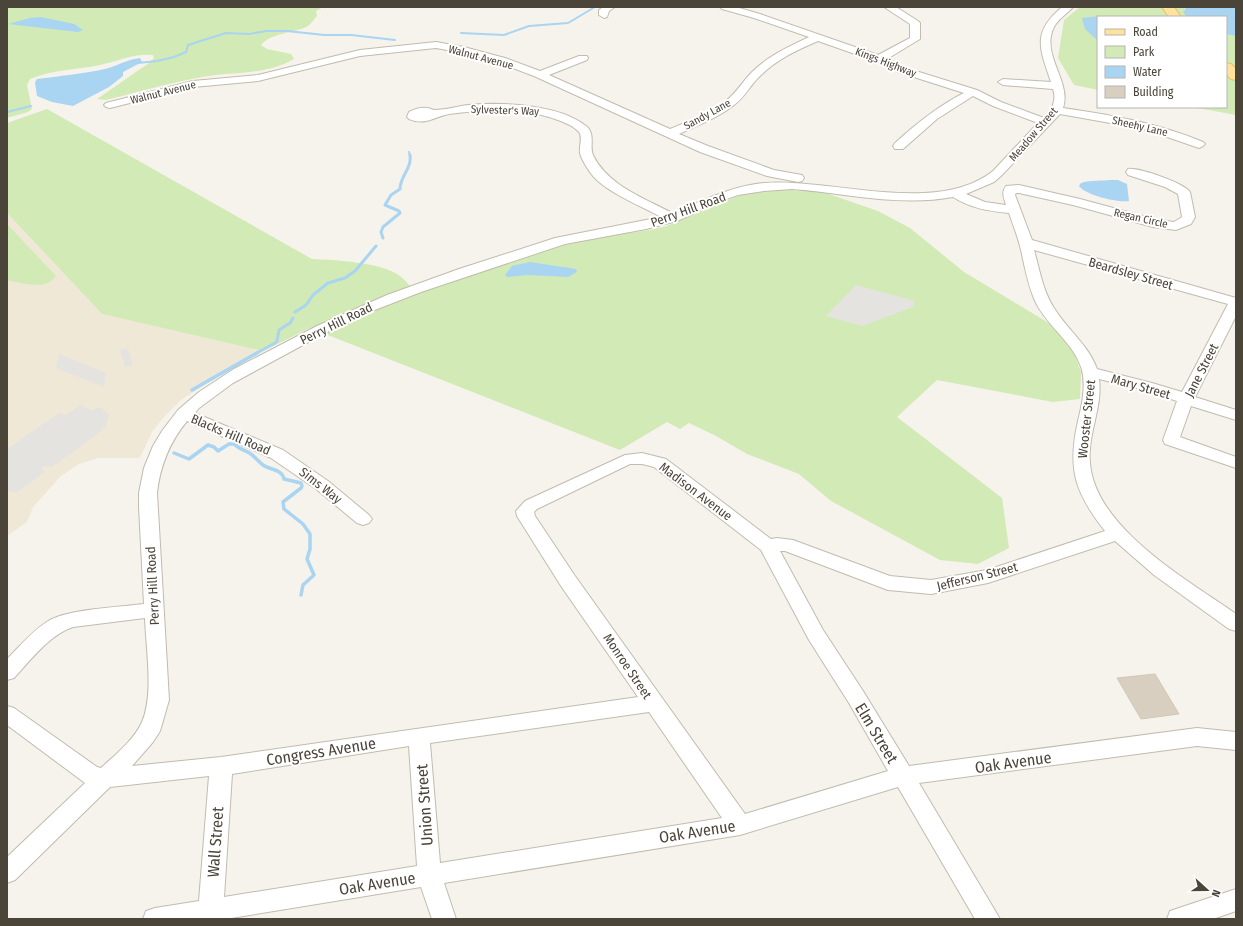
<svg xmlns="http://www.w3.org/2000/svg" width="1243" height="926" font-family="'Fira Sans Condensed',sans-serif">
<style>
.education{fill:#efe8d6}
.green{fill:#d2eab5}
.parking{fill:#e5e3e0}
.water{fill:#a9d4f2}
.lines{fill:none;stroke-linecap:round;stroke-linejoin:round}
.stream-far2{stroke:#a9d4f2;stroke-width:2}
.stream-far1{stroke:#a9d4f2;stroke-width:3}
.stream{stroke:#a9d4f2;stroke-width:3.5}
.building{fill:#d8cfc1;stroke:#d3c7b4}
.minor-casing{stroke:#c2bbae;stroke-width:2}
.major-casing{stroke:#e6c16a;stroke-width:2}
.minor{fill:#fff;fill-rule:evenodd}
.major{fill:#ffe39c;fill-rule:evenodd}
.labels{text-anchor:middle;stroke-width:4;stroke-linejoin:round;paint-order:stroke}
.far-street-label{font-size:11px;fill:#4b4439;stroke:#fff}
.street-label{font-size:13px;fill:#4b4439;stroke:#fff}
.near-street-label{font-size:16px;fill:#4b4439;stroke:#fff}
</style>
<rect width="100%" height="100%" fill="#f6f3ec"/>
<!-- education -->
<path class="education" d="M7 213 102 314 263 351 204 385 181 400 163 418 152 432 140 458H98L79 464 61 476 33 507 27 522 7 536Z"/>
<!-- green -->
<path class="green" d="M7 7H323L316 11 317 16C314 19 311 24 308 26 293 34 272 32 261 45L267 49 291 54 294 59C264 76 234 71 202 77 169 83 138 92 106 100L97 99 149 63 154 58 153 55C135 53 118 61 100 65 75 70 55 69 30 79L27 85 32 109 28 112 7 118Z
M1080 7H1236V115L1192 107H1226V17H1098V90L1074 85 1058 58 1064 20Z
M47 109 312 259C335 260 381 262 400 276 406 281 412 288 417 294L568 244 599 237 650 230 667 226 743 194 781 190 820 191 878 211 910 228 964 272 1047 322 1066 338 1073 350 1081 372 1080 399 1053 402 937 380 897 417 1002 498 1009 548 978 564 940 560 831 501 799 474 747 454 716 436 689 423 680 429 667 422 620 450 310 328 263 351 102 314 7 213V123Z
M7 224 56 276C47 291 21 283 7 280Z"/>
<!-- parking -->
<path class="parking" d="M856 285 915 301 913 307 862 326 826 316Z
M128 348 133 365 125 367 120 350Z
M59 354 106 373 104 387 56 368Z
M81 405 89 409 90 411 99 407 104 410 109 415 106 426 96 435 52 467 46 466 42 467V470L45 472 16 493 11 491 7 492V449L59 413 66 415Z"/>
<!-- water -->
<path class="water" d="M1186 7H1236V11L1233 12H1236V36L1226 34V17H1187L1183 12 1186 9Z
M1100 16 1101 17H1098V41L1085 29 1082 18Z
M41 17 74 24 83 30 78 32 8 24 30 18Z
M140 58 142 62 123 72V76L109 87 73 106 52 102 37 96 35 82 37 79C60 76 82 74 105 69 117 66 128 59 140 58Z
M1110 180H1118L1127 184 1129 201C1118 203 1085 195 1079 186L1080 184C1084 180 1102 181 1110 180Z
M530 262 576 269 577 272 568 277 528 275 507 277 505 275 512 266Z"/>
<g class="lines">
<!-- stream-far2 -->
<path class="stream-far2" d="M461 33 504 35 529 26 568 23 595 7
M138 63 157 61 174 57 186 52 188 45 226 33 249 34 266 31H287L324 35H351L395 40
M7 112 31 106
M409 152 410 156"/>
<!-- stream-far1 -->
<path class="stream-far1" d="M383 238 381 232 383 227 400 213 399 211 385 205 391 195 400 189C400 176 412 169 410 155
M295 312 306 305 313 295 328 283 345 278 355 271 376 246
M255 354 275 343 277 341 279 330 290 323 293 318"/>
<!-- stream -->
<path class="stream" d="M192 390 257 353
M174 453 189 459 208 445 214 447 218 451 229 444H234C239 449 245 450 251 454 255 457 259 462 263 465 270 470 282 469 284 479L301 483 302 486 301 488 283 502 284 509 303 524 310 534V549L307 559 314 575 303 585 301 595"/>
</g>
<!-- building -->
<path class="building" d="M1155 674 1179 714 1141 719 1117 678Z"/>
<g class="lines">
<defs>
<path id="minor" d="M603 7H615L609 11 607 17 604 18 599 15V10Z
M720 7H736L760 14 878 55 910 38V24L884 7H896L918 21 920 23V39L887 59 906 68 977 90 1001 102 1044 118C1052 109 1057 101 1053 89L1003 85 998 82 1003 79 1051 82C1040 49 1031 33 1062 7H1073C1067 14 1058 19 1054 27 1040 55 1072 81 1063 108 1111 115 1158 123 1203 142L1205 144 1203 146 1199 148 1144 129 1060 114 1001 176 994 182 966 194 985 202 1006 205C1004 198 1001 193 1006 186L1019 185 1080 199 1154 219 1174 222 1182 217 1178 194 1165 187 1128 175 1126 172 1128 169C1138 167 1184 183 1190 192L1195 217 1191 224 1176 230 1153 227 1073 205 1019 193H1016L1015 195 1032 240 1236 298V316L1195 397 1236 410V420L1191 406 1180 437 1236 457V468L1165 444 1163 440 1177 401 1140 389 1099 379C1103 407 1087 435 1090 463 1095 528 1188 580 1236 614V631L1229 629 1154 575 1115 541 988 583 931 594 888 590 785 551H780L823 630 863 691 909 766 1197 728 1236 732V750L1197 746 919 783 1000 919H975L898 787 740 835 444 883 456 919H432L421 887 225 919H143L146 911 155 908 199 901 209 776 110 787 15 880 7 883V857L85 783 7 725V706L14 708 97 767 101 768C114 756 135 739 142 722 154 695 146 648 145 618L73 627C49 635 31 660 14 678L7 680V659C20 646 34 629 50 620 71 609 119 607 144 604L139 507V493L144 468 153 446 162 431 178 410 199 392 234 369 317 326 387 295 459 269 555 238 661 217C641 206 608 193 593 176 589 171 581 159 580 153 579 146 583 137 579 132 572 124 558 120 549 117 518 107 481 110 449 114 434 117 425 126 409 119L407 117 409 112C415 109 420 107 427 108 430 108 432 110 435 110 446 110 458 106 468 105 502 102 559 104 586 126 596 134 589 146 593 155 607 185 644 198 672 213 703 201 731 186 764 183 833 178 936 216 993 171L1038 123 993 106 973 96 937 119 903 149H895L893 146 895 143C916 124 938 106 964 93L898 72 875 61 818 41C797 50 775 60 758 78 750 86 744 98 734 105 718 118 698 125 679 134L708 146 774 170 802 175 804 178 802 181 798 182 767 176 700 152 534 76 497 62 463 53 436 48 360 56 258 81 193 87 110 108 106 107 104 105 106 103 193 81 258 75 360 50 436 42 464 47 505 58 540 71 579 56H587L588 58 587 60 549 75 670 129C689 121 711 113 727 100 737 92 743 81 752 72 768 56 788 47 809 37L754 18 722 9ZM792 189C845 193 900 207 953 197 970 208 988 211 1009 213 1013 225 1018 237 1021 250 1025 268 1028 286 1036 303 1048 327 1075 344 1082 370 1086 387 1082 405 1078 421 1067 469 1075 493 1105 531L987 570 931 580 890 576 793 540 777 538 771 539 666 459 642 453 625 455 525 501 516 511 517 516 561 586 638 697 221 757 132 766 153 742 160 731 169 700 157 493C160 466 169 443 187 421L271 458 316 489 357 523 363 525 369 523 372 519 369 515 328 481 283 450 195 413 199 408 233 383 327 332 362 315 421 292 565 244 646 229 677 221 721 201 738 195 764 191ZM1034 250 1228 304 1182 392 1152 383 1097 369C1089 346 1069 331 1056 311 1043 293 1040 271 1034 250ZM630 464H642L654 467 761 550 809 640 849 703 888 771 745 814 575 576 535 516 534 512 537 509ZM649 712 722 818 440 863 430 743ZM409 746 417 866 224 897 232 774Z
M1236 889V911L1213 919H1167L1170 911Z"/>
<path id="major" d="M1162 7H1174L1181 17H1169Z
M1226 63 1231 64 1236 69V80L1231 79 1226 74Z"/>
</defs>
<!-- minor casing -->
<use href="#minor" class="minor-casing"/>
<!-- major casing -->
<use href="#major" class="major-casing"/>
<!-- minor -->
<use href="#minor" class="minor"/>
<!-- major -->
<use href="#major" class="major"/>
</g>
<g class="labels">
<!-- far-street labels -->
<g class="far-street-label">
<text transform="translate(481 57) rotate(15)" y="4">Walnut Avenue</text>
<text transform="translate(886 62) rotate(21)" y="4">Kings Highway</text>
<text transform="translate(163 92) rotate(-14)" y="4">Walnut Avenue</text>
<text transform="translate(505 110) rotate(2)" y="4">Sylvester's Way</text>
<text transform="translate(707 114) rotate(-29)" y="4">Sandy Lane</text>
<text transform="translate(1140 126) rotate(13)" y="4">Sheehy Lane</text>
<text transform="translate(1033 134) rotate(-49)" y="4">Meadow Street</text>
<text transform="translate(1141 218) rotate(13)" y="4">Regan Circle</text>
</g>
<!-- street labels -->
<g class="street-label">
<text transform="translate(688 209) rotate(-20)" y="5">Perry Hill Road</text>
<text transform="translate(1131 273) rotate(16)" y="5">Beardsley Street</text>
<text transform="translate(336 323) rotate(-26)" y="5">Perry Hill Road</text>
<text transform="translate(1201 370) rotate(-63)" y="5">Jane Street</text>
<text transform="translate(1141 386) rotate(16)" y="5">Mary Street</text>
<text transform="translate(1086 419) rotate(-84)" y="5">Wooster Street</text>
<text transform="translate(231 434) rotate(23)" y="5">Blacks Hill Road</text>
<text transform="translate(321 485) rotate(38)" y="5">Sims Way</text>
<text transform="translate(696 491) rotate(37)" y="5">Madison Avenue</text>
<text transform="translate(977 576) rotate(-14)" y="5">Jefferson Street</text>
<text transform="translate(152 586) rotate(-93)" y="5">Perry Hill Road</text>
<text transform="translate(628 666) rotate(56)" y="5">Monroe Street</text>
</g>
<!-- near-street labels -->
<g class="near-street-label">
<text transform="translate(877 733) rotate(59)" y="6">Elm Street</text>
<text transform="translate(321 751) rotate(-9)" y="6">Congress Avenue</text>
<text transform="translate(1013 762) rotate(-8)" y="6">Oak Avenue</text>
<text transform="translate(424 805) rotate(-94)" y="6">Union Street</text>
<text transform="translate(697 831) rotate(-9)" y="6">Oak Avenue</text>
<text transform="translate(215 842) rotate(-86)" y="6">Wall Street</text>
<text transform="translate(377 883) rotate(-9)" y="6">Oak Avenue</text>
</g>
</g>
<!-- border -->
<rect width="1243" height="926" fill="none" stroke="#4b4439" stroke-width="16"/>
<!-- legend -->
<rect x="1097" y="16" width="130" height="92" fill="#ffffff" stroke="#b7b4b0"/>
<rect x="1105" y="29" width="20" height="6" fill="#ffe39c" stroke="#b7b4b0"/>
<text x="1133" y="36" font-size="12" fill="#4b4439">Road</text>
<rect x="1105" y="46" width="20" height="12" fill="#d2eab5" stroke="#b7b4b0"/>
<text x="1133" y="56" font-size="12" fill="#4b4439">Park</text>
<rect x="1105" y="66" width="20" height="12" fill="#a9d4f2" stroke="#b7b4b0"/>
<text x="1133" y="76" font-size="12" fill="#4b4439">Water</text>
<rect x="1105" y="86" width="20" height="12" fill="#d8cfc1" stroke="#b7b4b0"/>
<text x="1133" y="96" font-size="12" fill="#4b4439">Building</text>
<!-- north arrow -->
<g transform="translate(1207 890) rotate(111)" stroke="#ffffff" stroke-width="3" paint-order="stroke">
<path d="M0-3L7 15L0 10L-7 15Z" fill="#4b4439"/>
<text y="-6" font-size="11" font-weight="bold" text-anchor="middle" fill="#4b4439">N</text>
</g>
</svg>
